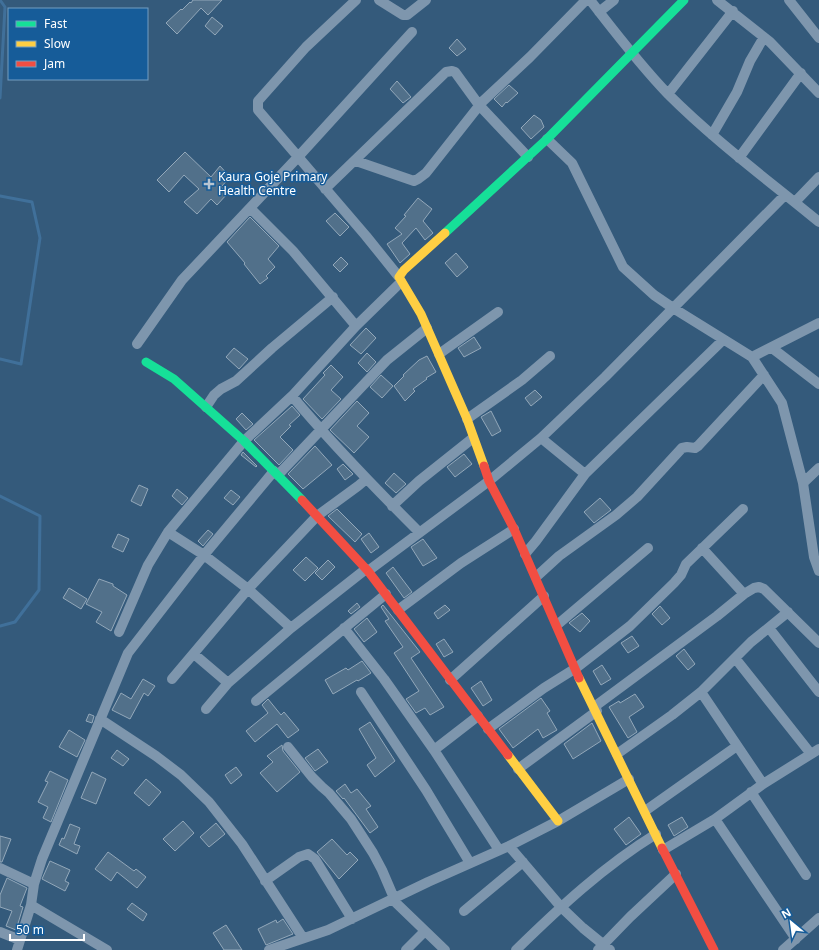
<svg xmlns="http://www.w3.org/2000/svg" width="819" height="950" font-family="'Noto Sans',sans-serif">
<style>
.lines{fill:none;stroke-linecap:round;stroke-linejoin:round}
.stream{stroke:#40709a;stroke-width:3}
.building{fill:#51708a;stroke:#93a8ba}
.street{stroke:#7e96ad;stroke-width:10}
.fast{stroke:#16e098;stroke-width:9}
.slow{stroke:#ffcf43;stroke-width:9}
.jam{stroke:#f24e42;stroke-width:9}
.poi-dot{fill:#b8c5d1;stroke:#165c99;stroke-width:1.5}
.labels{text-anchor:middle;stroke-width:3;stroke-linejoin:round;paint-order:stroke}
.poi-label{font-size:12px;fill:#fff;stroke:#165c99;text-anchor:start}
</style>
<rect width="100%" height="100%" fill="#345a7b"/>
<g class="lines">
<!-- stream -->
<path class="stream" d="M0 0 5 7 0 98
M0 196 32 202 40 238 21 364 0 359
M0 496 40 516 39 590 15 622 0 626"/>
</g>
<!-- building -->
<path class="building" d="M193 0H222L208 15 201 8 177 34 166 23 181 9 182 10 190 2 191 3Z
M212 17 223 26 215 35 205 26Z
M457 39 466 49 457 56 449 48Z
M397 81 411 97 403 103 390 89Z
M509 85 518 93 507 103 506 102 502 107 494 99Z
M534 115 541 120 544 127 531 139 521 128Z
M185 152 211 177 220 166 230 177 221 187 228 193 217 205 211 199 197 214 184 202 199 189 184 175 169 192 157 180Z
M418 198 432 209 423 221 433 233 425 240 416 228 402 243 410 254 400 263 387 244 402 234 395 228 406 216 404 215Z
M335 213 349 227 340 236 326 221Z
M250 217 279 246 268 259 275 267 266 276 268 278 260 284 244 264 245 263 227 242Z
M456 253 468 267 457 277 445 263Z
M341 257 348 264 340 272 333 265Z
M366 328 376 338 361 354 350 345Z
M474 337 481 348 464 357 458 348Z
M234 348 248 359 239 369 226 357Z
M367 353 376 362 367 372 358 363Z
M427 356 436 372 426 378 427 379 413 389 415 391 405 401 394 386 404 376 403 375 419 360Z
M331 365 343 377 331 390 341 399 322 419 303 399 325 375 323 373Z
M381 375 393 386 382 398 370 387Z
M535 390 542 397 531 406 525 398Z
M357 401 369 413 357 426 369 437 354 453 330 430Z
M292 406 300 415 289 425 291 426 280 437 293 450 279 465 254 440Z
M491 411 501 431 492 436 481 417Z
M242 413 253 424 246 430 236 419Z
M315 446 332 465 303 489 288 474Z
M243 452 257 466 256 467 241 455Z
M464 454 472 464 455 477 447 467Z
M343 464 353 474 345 480 337 469Z
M394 473 406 484 396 493 385 483Z
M139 485 148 489 141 506 131 501Z
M177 489 188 498 182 505 172 496Z
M231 490 240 497 233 505 224 498Z
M600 498 611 510 594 523 584 512Z
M337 509 362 534 355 542 328 516Z
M208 530 213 534 203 546 198 541Z
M369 533 379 547 371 553 361 539Z
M118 534 129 539 123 552 112 547Z
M423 539 437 558 423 566 411 547Z
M306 557 318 568 305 581 293 570Z
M328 560 335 567 322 580 315 573Z
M393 567 412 592 404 598 386 573Z
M99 579 113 584V586L127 595 111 631 96 622 102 612 86 604Z
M69 588 87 599 81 609 63 598Z
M357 603 360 607 351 614 348 611Z
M383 605 420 652 411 658 444 707 430 715 425 708 416 713 406 699 419 691 394 653 403 647 385 621 389 619 381 607Z
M445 605 450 610 438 619 434 613Z
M660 606 670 618 662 625 652 614Z
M582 613 590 621 580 632 569 623Z
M367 618 377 632 364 642 354 629Z
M632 636 639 646 628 653 621 643Z
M444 639 453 652 444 657 436 644Z
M684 649 695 664 688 670 676 656Z
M362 661 371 673 358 681 357 680 333 694 325 680 346 668 348 670Z
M602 665 611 679 601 685 593 671Z
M143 679 155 686 148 696 144 693 130 719 112 710 121 693 131 699Z
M481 681 492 700 483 706 471 688Z
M635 694 644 707 629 717 637 732 628 738 609 707 619 701 620 703Z
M541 698 550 711 547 713 557 730 543 738 538 729 513 748 499 729Z
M268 699 281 715 284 712 299 730 288 738 277 724 255 742 246 731 268 713 262 705Z
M89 714 94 716 92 723 86 721Z
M370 722 395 761 375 777 367 765 376 758 359 729Z
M592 723 601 741 573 759 564 744Z
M69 730 85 740 77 757 59 747Z
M282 745 283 751 300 772 277 792 260 773 273 762 267 756Z
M318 749 328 762 315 771 305 758Z
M117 750 129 759 123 766 111 758Z
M236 767 242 775 231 784 225 775Z
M50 771 68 780 51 822 43 818 48 807 38 802 48 782 45 781Z
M92 772 106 779 96 804 81 798Z
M146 779 161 792 149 806 134 793Z
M345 784 351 793 357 789 371 806 366 809 378 827 370 833 344 798 343 799 336 791Z
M629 817 641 834 626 845 614 829Z
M682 817 688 827 674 836 668 825Z
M183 821 194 833 175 851 163 839Z
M216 823 225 834 209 847 200 837Z
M70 824 80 828 74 844 80 846 77 854 59 845 62 838 64 839Z
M0 836 11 839 2 862H0Z
M332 839 347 855 350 852 358 860 339 879 317 852Z
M108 852 134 871 136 869 146 877 137 888 117 872 111 881 95 869Z
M50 861 70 870 65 881 69 883 65 891 42 879Z
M7 878 27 888 20 906 23 907 16 930 6 926 12 911 0 907V895Z
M132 903 147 914 143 921 127 909Z
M283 919 293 934 266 945 258 929 276 920 277 923Z
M226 925 242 950H224L213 933Z"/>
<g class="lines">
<!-- street -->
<path class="street" d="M356 0 306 47 258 101V110L366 236 399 277
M379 0 403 15H407L426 0
M590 0C615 32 639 64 668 94 715 141 768 180 819 222
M717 0 770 42 819 93
M789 0 819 38
M599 12 614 0
M668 94 733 11
M712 135 737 92 750 61 764 37
M547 139 572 163 623 267 654 295 673 308 752 357 782 403 803 483 814 557 819 571
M739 158 801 73
M356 161 414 181 418 179 426 173 482 102 530 57 586 0
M325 189 446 72 452 71 455 72 479 105 528 157
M795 202 819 177
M250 208 293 251 356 326
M137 344 182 280 298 157 412 32
M772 348 819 384
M439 354 498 312
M752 357 819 323
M292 396C332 444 375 488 419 532
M206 407 214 395 221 389 236 381 272 348 333 297
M467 419 522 380 550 356
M541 438 585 474
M278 475 387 360 427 328
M803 483 819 468
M392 506 419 481 473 438
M168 532 204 555 248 589 291 628
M702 548 744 594
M525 554 536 541 585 474 723 340
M368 571 489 481 541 438 605 377 785 195
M536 577 559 556 616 515 637 497 682 448 687 447 695 448 698 446 764 375
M398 610 461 563 514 529
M557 625 648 548
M344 628 384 679 434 750 499 850
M769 628 819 692
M119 632 148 565 168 532 244 441 292 396 356 326 401 282
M194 654 228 683
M735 658 811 754
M172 679 248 589 317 516 358 486 364 481 365 478
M450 680 544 596
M361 692 426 790 470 863
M701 692 763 784
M256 701 386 594
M594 707 717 616 744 594 754 588 759 587 764 589 819 643
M206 709 228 683 291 628 366 569
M100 719 156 756 181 775 209 802 242 844 303 938
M488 729 544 688 576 668 630 626 674 583 681 575 686 564 743 509
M288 747 312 777 322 787 329 793 351 819 373 853 382 870 394 898
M434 750 478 716
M617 754 672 715 701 692 751 642 788 612
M518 769 597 711
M751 792 806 875
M645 811 737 746
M715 819 796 939
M509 846 561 907 583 928 610 950
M663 850 715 819 763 784 819 749
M0 868 34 884
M265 881 299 857 308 854 315 859 352 919
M392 899 445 950
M31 905 107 950
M464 911 523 862
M0 932 20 940
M17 950 31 905 34 884 42 859 128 653 204 555 274 471
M269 950 328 930 428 882 509 846 558 821 629 779
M406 950 425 931
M516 950C559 908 604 866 656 834
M598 950 630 917 676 874
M783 950 819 918"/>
<!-- fast -->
<path class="fast" d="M445 233 547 139 684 0
M146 362 174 379 244 441 302 500"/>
<!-- slow -->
<path class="slow" d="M445 233 404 270 399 277 421 314 467 419 484 466
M579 678 662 848
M508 755 558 821"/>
<!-- jam -->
<path class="jam" d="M484 466 489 481 514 529 579 678
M302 500 368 571 508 755
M662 848 714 950"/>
</g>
<!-- markers -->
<path class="poi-dot" d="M207 178h4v4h4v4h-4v4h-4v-4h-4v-4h4z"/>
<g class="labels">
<!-- poi labels -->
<g class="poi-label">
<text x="218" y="181">Kaura Goje Primary<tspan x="218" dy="14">Health Centre</tspan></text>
</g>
</g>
<!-- legend -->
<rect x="8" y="8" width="140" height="72" fill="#165c99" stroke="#739dc2"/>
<rect x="16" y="21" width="20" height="6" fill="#16e098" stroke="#739dc2"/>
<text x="44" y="28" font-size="12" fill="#ffffff">Fast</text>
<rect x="16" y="41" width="20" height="6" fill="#ffcf43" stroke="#739dc2"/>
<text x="44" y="48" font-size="12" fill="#ffffff">Slow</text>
<rect x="16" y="61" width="20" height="6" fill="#f24e42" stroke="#739dc2"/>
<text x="44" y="68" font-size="12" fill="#ffffff">Jam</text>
<!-- north arrow -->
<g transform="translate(791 922) rotate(331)" stroke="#165c99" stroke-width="3" paint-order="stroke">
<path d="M0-3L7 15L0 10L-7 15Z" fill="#ffffff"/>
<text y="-6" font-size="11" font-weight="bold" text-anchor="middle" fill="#ffffff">N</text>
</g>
<!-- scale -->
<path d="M10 934v6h74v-6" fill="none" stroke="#ffffff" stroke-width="2"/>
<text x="16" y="934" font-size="12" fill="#ffffff" stroke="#165c99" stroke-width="3" paint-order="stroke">50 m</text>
</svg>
